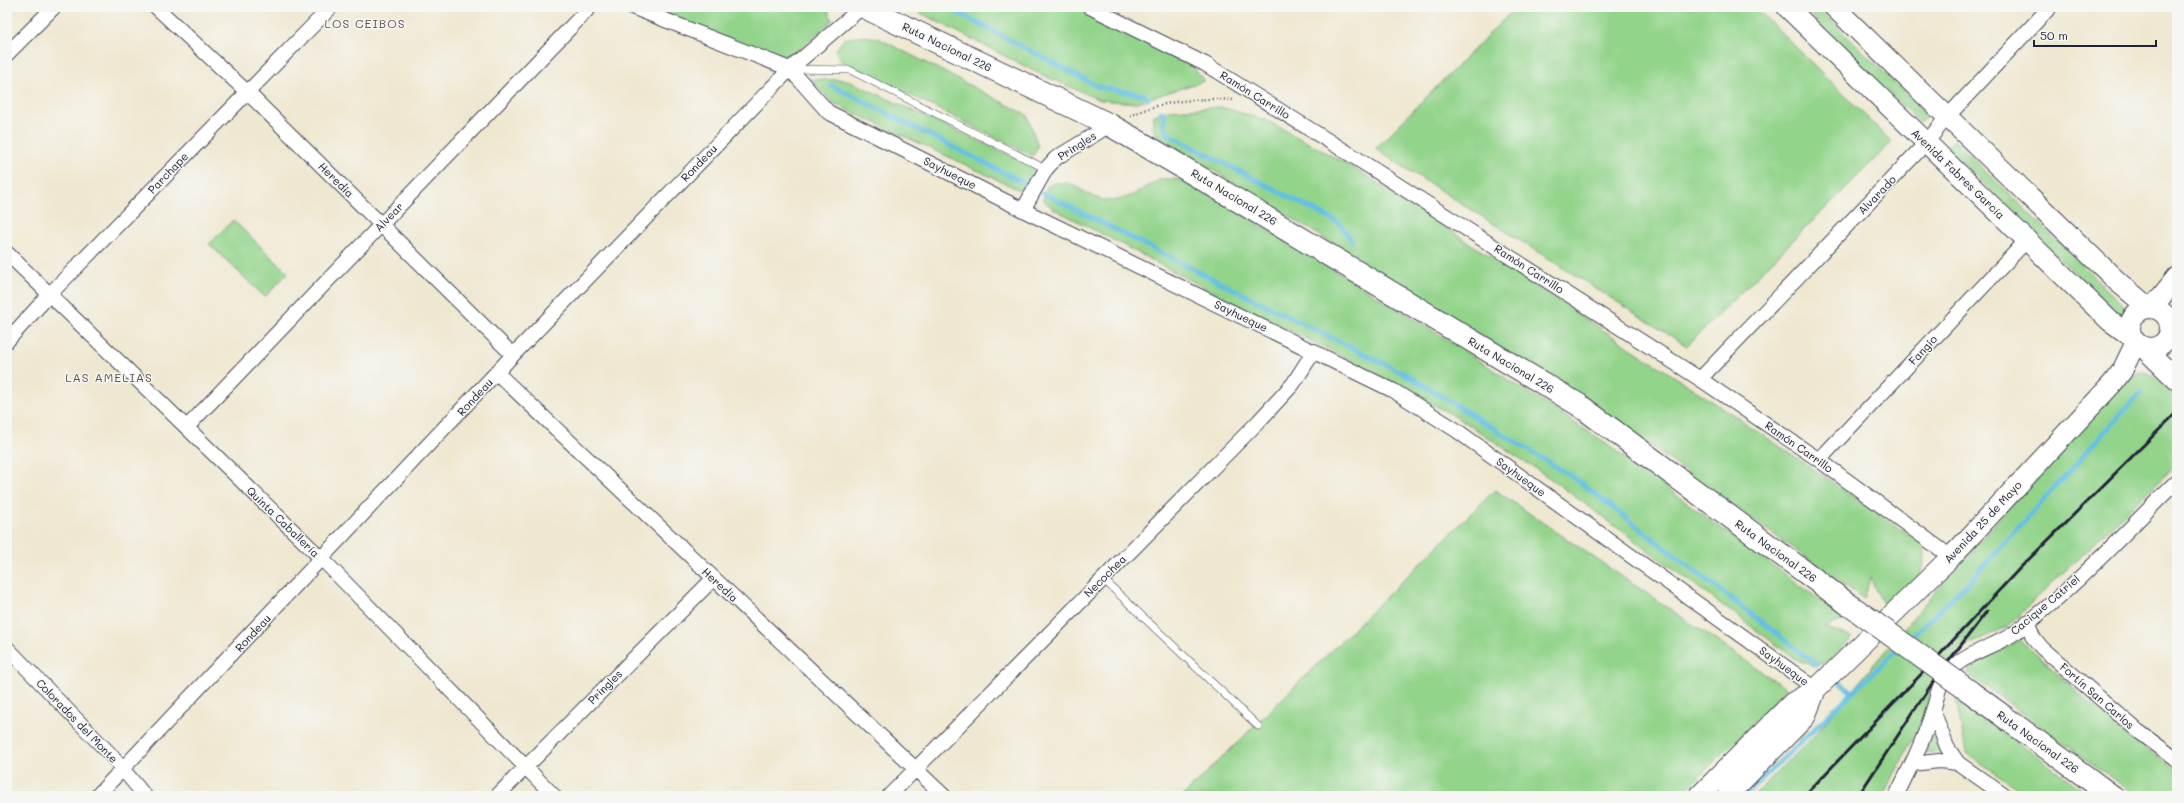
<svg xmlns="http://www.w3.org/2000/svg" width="2184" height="803" font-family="Mali,sans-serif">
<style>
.green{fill:#93d48b;stroke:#5a7b63}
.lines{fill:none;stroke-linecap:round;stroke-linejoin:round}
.stream{stroke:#65c0e2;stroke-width:5}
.lane-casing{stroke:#414052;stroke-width:8}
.street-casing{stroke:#414052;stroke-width:16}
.secondary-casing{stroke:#414052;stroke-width:22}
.highway-casing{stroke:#414052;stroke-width:24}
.path{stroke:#414052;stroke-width:2.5;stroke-dasharray:1 3;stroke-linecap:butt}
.lane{stroke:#fff;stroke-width:7}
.street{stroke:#fff;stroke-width:14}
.secondary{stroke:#fff;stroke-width:20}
.highway{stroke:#fff;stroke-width:22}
.rail{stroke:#22223b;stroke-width:3}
.highway-bridge-casing{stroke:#414052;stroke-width:24;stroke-linecap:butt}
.highway-bridge{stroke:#fff;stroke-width:22}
.labels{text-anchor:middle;stroke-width:3;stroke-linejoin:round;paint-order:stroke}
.street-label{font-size:11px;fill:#22223b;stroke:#f6f6f2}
.neighbourhood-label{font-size:12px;letter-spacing:1px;fill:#605255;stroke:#f6f6f2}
</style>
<rect width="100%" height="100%" fill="#f6f6f2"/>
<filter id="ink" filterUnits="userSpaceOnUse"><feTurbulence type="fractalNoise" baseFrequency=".025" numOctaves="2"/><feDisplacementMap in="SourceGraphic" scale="8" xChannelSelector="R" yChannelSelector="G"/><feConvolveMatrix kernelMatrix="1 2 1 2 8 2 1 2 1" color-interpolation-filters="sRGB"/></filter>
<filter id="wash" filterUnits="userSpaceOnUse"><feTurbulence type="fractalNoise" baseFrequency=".012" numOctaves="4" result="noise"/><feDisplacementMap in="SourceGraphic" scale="16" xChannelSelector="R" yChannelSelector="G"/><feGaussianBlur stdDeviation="0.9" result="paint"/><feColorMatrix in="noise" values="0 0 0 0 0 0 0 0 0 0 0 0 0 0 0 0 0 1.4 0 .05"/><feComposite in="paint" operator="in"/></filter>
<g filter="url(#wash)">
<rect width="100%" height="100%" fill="#efe8d1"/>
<!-- green -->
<path class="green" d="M643 7H827L832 21 802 48 779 59Z
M909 7H1077L1193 67 1204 81 1135 103 1100 100 1038 73Z
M1516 7H1755L1892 142 1687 346 1375 149Z
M1802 7H1817L1928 115 1920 123Z
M859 36 878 38 1027 115 1038 146 1033 156 841 61 835 51 844 39Z
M808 79 847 80 1037 168 1026 193 835 104Z
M1221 107 1266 120 1356 169 1741 420 1924 545C1930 575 1906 591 1886 610L1870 578 1864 599 1632 433 1456 319 1156 135 1152 126 1154 115 1168 110Z
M1954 140 2130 312 2123 320 1947 148Z
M1161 179H1175L1192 184 1410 316 1598 438 1846 619 1825 627 1853 638 1826 662 1812 666 1794 658 1554 481 1460 419 1356 363 1232 302 1054 209 1043 200 1047 186C1074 174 1082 197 1104 200 1124 204 1144 188 1161 179Z
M233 220 288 273 265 297 209 244Z
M2138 373 2151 374 2177 399V464L2006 627 1966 646 1956 657 1931 691 1922 721 1883 796H1753L1813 737 1964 557 2126 380Z
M1495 490 1787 689 1680 796H1183Z
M2020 640 2124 733 2177 770V796H2137L1968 674 1972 663Z
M1956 698 2091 796H2030L1966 753Z
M1931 731 1944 753 1924 752Z"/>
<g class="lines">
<!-- stream -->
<path class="stream" d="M947 7 1099 87 1144 95 1148 99
M831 85 1026 184
M1161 112 1165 116 1163 124 1168 134 1339 223 1352 241
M1043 193 1201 273 1405 374 1573 477 1816 664
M1908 640 1972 579 2140 393
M1839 682 1852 692
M1744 796 1900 647"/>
</g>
</g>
<g filter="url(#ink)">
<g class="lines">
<defs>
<path id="lane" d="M791 69 850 70 1046 169
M1103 579 1258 726"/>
<path id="street" d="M156 7 247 92 513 355
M632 7 790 69 828 112 1023 210 1394 391 1456 430 1816 689
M1090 7 1205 64 1356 158 1700 379 1819 460 1951 557
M7 54 54 7
M1023 210 1046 169 1056 158 1110 125
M7 253 322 559 554 796
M7 341 49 295 331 7
M497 373 944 796
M1700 379 1926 143 1947 117 2050 7
M187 427 590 7
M1819 460 2027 240
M2027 622 2033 637 2042 648 2138 731 2177 760
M7 648 110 754 145 796
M1933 710 1947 747 1958 763 2005 796
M1912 764 1939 761 1958 763
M97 796 513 355 790 69 862 7
M497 796 714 578
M889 796 1259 421 1293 384 1314 351
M1896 796C1910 768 1924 740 1933 710 1938 697 1938 682 1949 671 1967 652 1995 647 2016 632 2075 588 2125 532 2177 481"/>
<path id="secondary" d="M1787 7 2110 321 2132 337
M1834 7 2118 282 2149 308
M2130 328a20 20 0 1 1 40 0a20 20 0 1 1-40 0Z
M2152 308 2177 277
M2144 348 2177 380
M1699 796 1792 703 1816 689 1951 557 2112 384 2122 371 2136 342
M1727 796 1805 717 1816 689"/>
<path id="highway" d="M864 7 1110 125 1172 161 1579 405 1848 604
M1969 691 2112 796"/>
</defs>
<!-- lane casing -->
<use href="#lane" class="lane-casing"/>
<!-- street casing -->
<use href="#street" class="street-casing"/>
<!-- secondary casing -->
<use href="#secondary" class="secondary-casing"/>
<!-- highway casing -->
<use href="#highway" class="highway-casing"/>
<!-- path -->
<path class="path" d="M1130 116C1160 101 1201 97 1233 100"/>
<!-- lane -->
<use href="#lane" class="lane"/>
<!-- street -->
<use href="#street" class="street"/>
<!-- secondary -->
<use href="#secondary" class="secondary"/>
<!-- highway -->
<use href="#highway" class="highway"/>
<!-- rail -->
<path class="rail" d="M1804 796 1931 664 2020 568 2177 412
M1858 796 1935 679 1987 611"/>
<defs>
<path id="highway-bridge" d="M1848 604 1969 691"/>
</defs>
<!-- highway-bridge casing -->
<use href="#highway-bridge" class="highway-bridge-casing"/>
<!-- highway-bridge -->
<use href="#highway-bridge" class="highway-bridge"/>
</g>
</g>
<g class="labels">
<!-- street labels -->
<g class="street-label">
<text transform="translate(947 47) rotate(26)" y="4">Ruta Nacional 226</text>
<text transform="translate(1255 95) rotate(32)" y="4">Ramón Carrillo</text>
<text transform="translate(1077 146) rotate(-32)" y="4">Pringles</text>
<text transform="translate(699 163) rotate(-46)" y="4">Rondeau</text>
<text transform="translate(168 173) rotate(-46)" y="4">Parchape</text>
<text transform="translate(950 173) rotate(27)" y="4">Sayhueque</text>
<text transform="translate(1958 174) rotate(44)" y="4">Avenida Fabres García</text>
<text transform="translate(336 180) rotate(45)" y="4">Heredia</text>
<text transform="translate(1877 195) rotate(-46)" y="4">Alvarado</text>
<text transform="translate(1234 197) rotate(31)" y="4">Ruta Nacional 226</text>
<text transform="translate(389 217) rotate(-46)" y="4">Alvear</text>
<text transform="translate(1529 269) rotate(33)" y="4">Ramón Carrillo</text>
<text transform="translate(1241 316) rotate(26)" y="4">Sayhueque</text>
<text transform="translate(1923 350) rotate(-47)" y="4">Fangio</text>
<text transform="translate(1511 365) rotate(31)" y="4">Ruta Nacional 226</text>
<text transform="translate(475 397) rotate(-47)" y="4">Rondeau</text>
<text transform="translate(1799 447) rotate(35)" y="4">Ramón Carrillo</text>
<text transform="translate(1521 477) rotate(36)" y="4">Sayhueque</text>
<text transform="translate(283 522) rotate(44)" y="4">Quinta Caballería</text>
<text transform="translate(1983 522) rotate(-47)" y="4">Avenida 25 de Mayo</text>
<text transform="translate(1776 551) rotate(36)" y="4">Ruta Nacional 226</text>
<text transform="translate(1105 576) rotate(-45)" y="4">Necochea</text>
<text transform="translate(720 585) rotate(43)" y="4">Heredia</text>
<text transform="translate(2045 605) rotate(-40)" y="4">Cacique Catriel</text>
<text transform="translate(253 633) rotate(-47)" y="4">Rondeau</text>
<text transform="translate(1784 666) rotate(36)" y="4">Sayhueque</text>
<text transform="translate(605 687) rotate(-45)" y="4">Pringles</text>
<text transform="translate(2097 696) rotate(41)" y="4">Fortín San Carlos</text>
<text transform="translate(77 721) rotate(46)" y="4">Colorados del Monte</text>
<text transform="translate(2038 742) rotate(36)" y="4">Ruta Nacional 226</text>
</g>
<!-- neighbourhood labels -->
<g class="neighbourhood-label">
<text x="365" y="28">LOS CEIBOS</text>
<text x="109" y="382">LAS AMELIAS</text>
</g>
</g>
<!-- margin -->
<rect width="2184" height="803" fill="none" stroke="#f6f6f2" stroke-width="24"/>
<!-- scale -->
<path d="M2034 40v6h122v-6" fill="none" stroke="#22223b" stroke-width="2"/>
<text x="2040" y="40" font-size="12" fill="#22223b" stroke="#f6f6f2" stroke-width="3" paint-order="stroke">50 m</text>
</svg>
